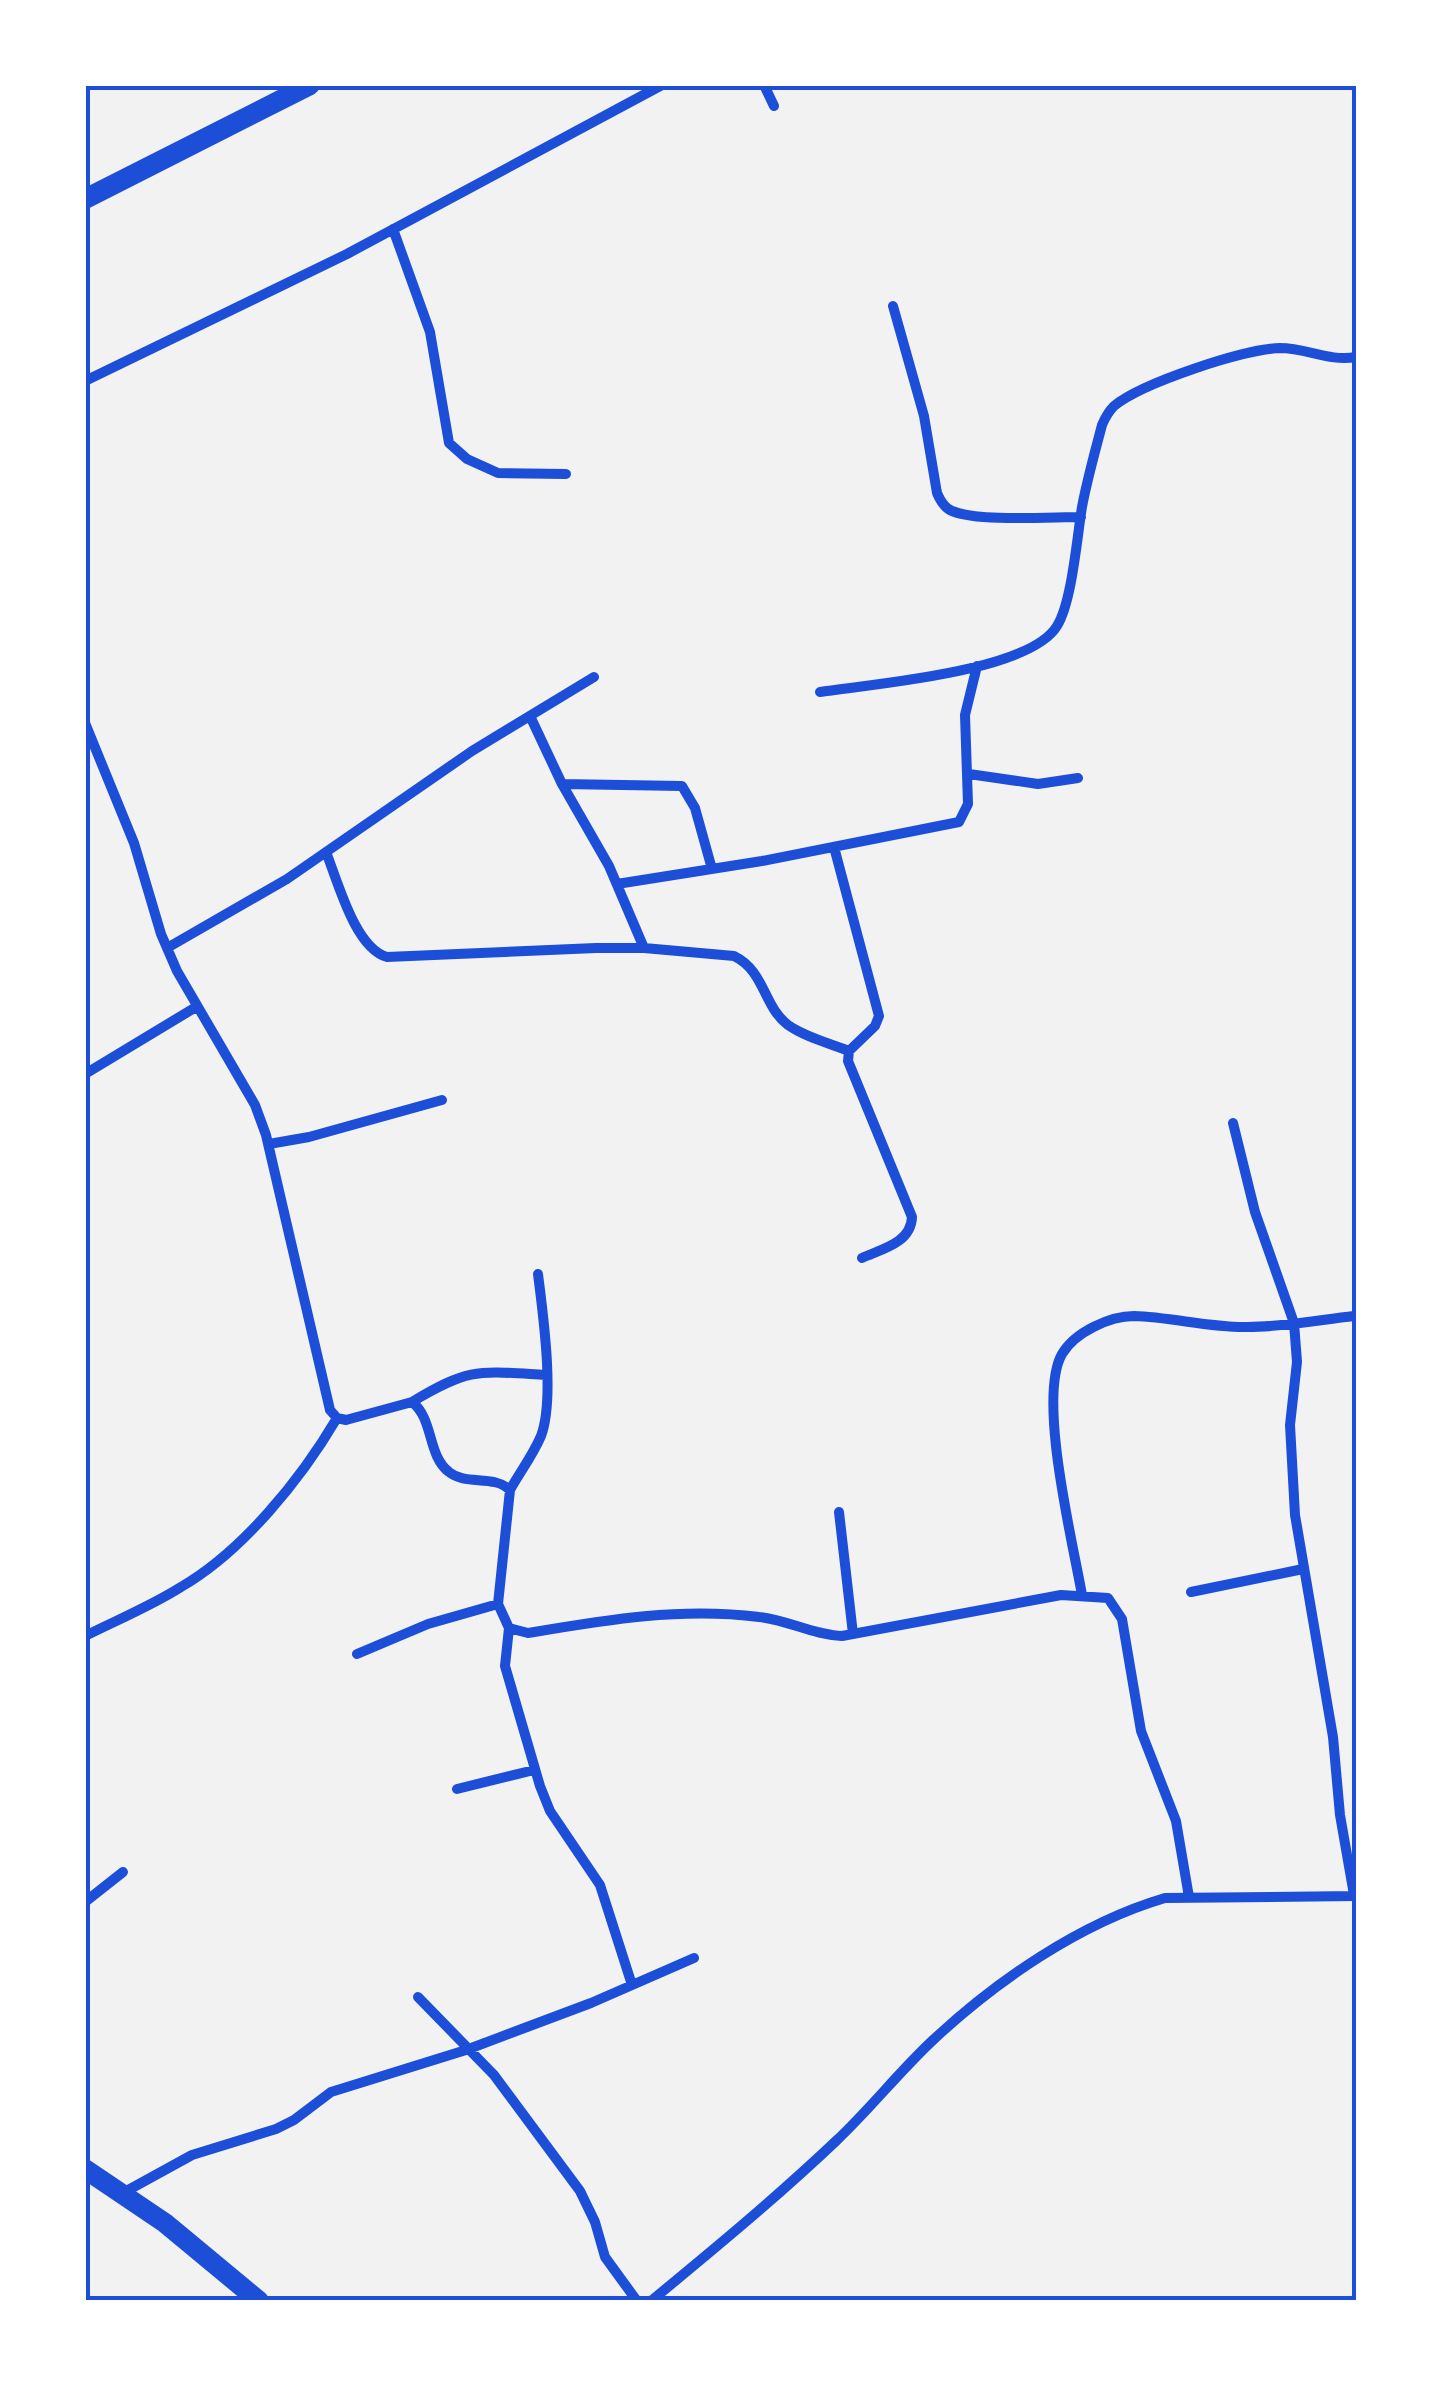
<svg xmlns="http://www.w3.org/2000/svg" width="1441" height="2386" font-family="Signika,sans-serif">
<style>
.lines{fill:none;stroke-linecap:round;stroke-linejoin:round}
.minor{stroke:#1d4ed8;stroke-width:10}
.secondary{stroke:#1d4ed8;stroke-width:20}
.neatline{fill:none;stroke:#1d4ed8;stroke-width:4}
</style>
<rect width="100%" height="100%" fill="#f2f2f2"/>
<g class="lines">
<!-- minor -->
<path class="minor" d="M764 85 774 106
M393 229 430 332 449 443 467 459 498 473 566 474
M893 306 924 416 937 493C940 500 944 508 952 511 979 522 1049 517 1081 517
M85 381 347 254 662 85
M820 692C873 684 1029 672 1057 626 1072 602 1077 537 1082 507 1087 480 1095 452 1102 425 1105 418 1108 412 1114 406 1142 383 1244 349 1280 348 1307 348 1329 362 1356 357
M530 716 562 784 609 866 644 948
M85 723 134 843 161 934 177 971 255 1105 266 1135 330 1410 337 1418 346 1420 412 1402C434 1419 427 1455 449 1472 466 1486 493 1474 510 1490L498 1604 509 1628 528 1633C605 1620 680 1607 759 1617 788 1620 813 1635 842 1636L1061 1595 1108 1598 1122 1619 1141 1731 1176 1821 1189 1897
M969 774 1038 784 1078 778
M562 784 682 786 695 808 712 869
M834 847 879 1016 875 1026 849 1051 848 1061 912 1217C911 1243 882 1249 862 1258
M326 852C338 882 355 948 387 957L596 948H644L734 956C765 971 763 1006 788 1025 805 1037 829 1043 849 1051
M617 884 762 861 959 822 968 804 965 715 977 666
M167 948 287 879 472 751 594 677
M85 1074 196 1007
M1233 1123 1255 1212 1294 1323 1297 1362 1290 1425 1295 1515 1333 1737 1340 1815 1354 1895
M269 1144 309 1137 442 1100
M412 1402C470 1367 479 1371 545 1375
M510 1490C520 1472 533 1455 541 1436 555 1399 543 1314 538 1274
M839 1512 853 1634
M1191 1592 1303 1569
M1082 1595C1073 1543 1037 1398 1062 1354 1075 1332 1110 1316 1134 1316 1172 1317 1210 1328 1248 1327 1283 1327 1319 1320 1354 1316
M509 1628 505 1666 540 1786 550 1811 600 1885 632 1985
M85 1636C117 1620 151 1606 181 1587 243 1551 301 1479 337 1418
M357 1654 428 1624 498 1604
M457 1789 534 1770
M85 1902 123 1872
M418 1997 494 2075 580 2191 595 2222 605 2257 637 2301
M121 2194 192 2155 276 2129 294 2120 331 2092 466 2050 591 2003 694 1958
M651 2301C714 2249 777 2197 836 2141 870 2109 898 2073 932 2041 996 1981 1080 1923 1165 1898L1356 1896"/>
<!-- secondary -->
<path class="secondary" d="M85 199 310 85
M85 2169 165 2223 259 2301"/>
</g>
<!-- border -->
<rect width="1441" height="2386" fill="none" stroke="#ffffff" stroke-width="175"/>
<rect x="88" y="88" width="1266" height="2210" class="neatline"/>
</svg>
